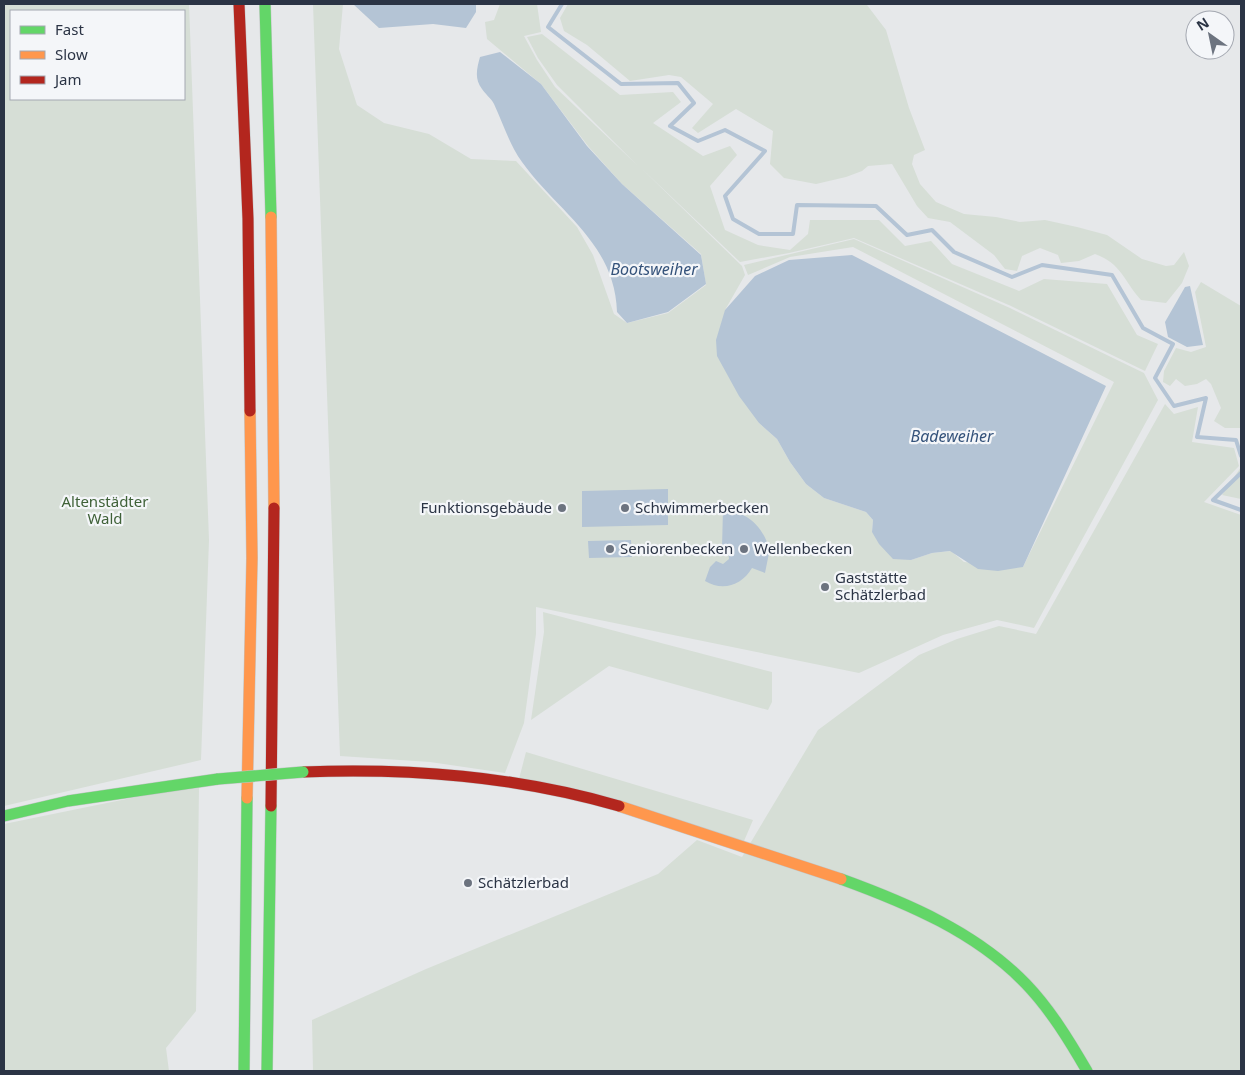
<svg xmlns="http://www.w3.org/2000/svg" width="1245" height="1075" font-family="'Noto Sans',sans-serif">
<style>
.green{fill:#d6ded6;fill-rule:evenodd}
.water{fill:#b4c4d5}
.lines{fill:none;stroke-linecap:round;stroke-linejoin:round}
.stream{stroke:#b4c4d5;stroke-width:4}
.fast-casing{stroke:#c4c6c8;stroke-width:12}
.slow-casing{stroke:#c4c6c8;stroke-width:12}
.jam-casing{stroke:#c4c6c8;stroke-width:12}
.fast{stroke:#63d668;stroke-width:11}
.slow{stroke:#ff974d;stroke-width:11}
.jam{stroke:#b3261e;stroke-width:11}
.fast-bridge-casing{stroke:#c4c6c8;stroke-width:12;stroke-linecap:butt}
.fast-bridge{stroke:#63d668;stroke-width:11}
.poi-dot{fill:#6c737f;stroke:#f4f6f9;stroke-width:2}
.labels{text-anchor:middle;stroke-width:4.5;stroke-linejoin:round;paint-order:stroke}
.park-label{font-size:15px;fill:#3f6138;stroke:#f4f6f9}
.poi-label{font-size:15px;fill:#2b3445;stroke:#f4f6f9;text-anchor:start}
.water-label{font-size:16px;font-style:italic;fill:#34527a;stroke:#f4f6f9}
</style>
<rect width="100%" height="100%" fill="#e6e8ea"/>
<!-- green -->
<path class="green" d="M4 4H189L209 540 201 760 4 806ZM11 11H184V99H11Z
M313 4H343L339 49 357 105 384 123 429 134 471 159 516 161 577 227 593 255 614 314 627 323 668 313 706 285 701 254 622 184 588 146 541 84 487 39 485 22 494 20 500 4H537L541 32 524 36 537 60 555 87 637 165 557 85 538 58 527 37 542 34 620 95 673 92 681 102 653 123 703 156 730 146 737 155 710 186 725 230 758 245 790 250 808 234 810 220H879L905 246 931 241 952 264 1019 291 1044 279 1107 284 1137 335 1158 344 1145 371 1011 306 854 238 789 253 740 262 641 168 742 266 745 275 725 310 759 423 777 439 790 462 806 484 824 498 866 512 873 520 872 532 911 560 932 553 951 551 964 562 1023 567 1114 382 853 247 790 257 748 275 744 265 854 239 1010 308 1144 373 1158 400 1034 628 997 620 943 635 859 673 536 607V634L524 723 505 773 430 762 340 756Z
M568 4 867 5 886 30 909 108 925 150 914 155 912 164 920 184 936 202 964 214 996 217 1020 222 1045 220 1077 227 1107 235 1142 259 1166 266 1174 265 1184 252 1189 266 1182 283 1166 303 1141 300C1123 280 1122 264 1095 254L1079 261 1061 263 1058 255 1040 248 1022 256 1017 271 1005 269 994 255 950 222 928 218 917 206 892 164 868 166 862 171 846 177 816 184 784 178 770 164 773 131 736 109 698 133 692 128 713 104 681 77 669 75 630 81 587 45 564 31 560 18Z
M1201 282 1241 306V428H1225L1214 421 1221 408 1211 384 1206 379 1197 384 1185 386 1176 379 1170 386 1163 382 1164 371 1176 348 1191 352 1206 347 1195 292Z
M1165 404 1174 414 1198 407 1192 442 1234 448 1239 466 1204 502 1241 515V1071H313L312 1020 426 969 658 874 697 840 742 857 818 730 919 655 957 639 999 626 1036 634Z
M1241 467V499L1222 495Z
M543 612 772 672V702L768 710 609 666 531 720 544 632Z
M526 752 753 820 744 841 519 779Z
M199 788 196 1011 166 1048 169 1071H4V824L151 794Z"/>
<!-- water -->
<path class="water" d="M353 4H476V12L466 28 433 24 379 28Z
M500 52 541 84 587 146 622 184 701 255 706 284 668 312 627 323 617 312C615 243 558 212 522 162 509 144 503 123 494 104 491 98 485 94 482 89 474 79 477 68 480 57Z
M852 255 1106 386 1023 567 998 571 978 569 950 551 932 553 911 560 893 559 879 544 872 532 873 520 866 512 824 498 806 484 790 462 777 439 759 423 739 396 717 356 716 340 725 310 755 276 789 260Z
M1190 286 1203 345 1187 347 1168 337 1165 322 1185 287Z
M668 489V525L582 527V491Z
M723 509C745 513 758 521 767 542L763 545 764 551 769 553 765 573 752 568C742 585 723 592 705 581L710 567 716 561 723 564 729 559 728 550 722 548Z
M631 540 632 557 589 558 588 541Z"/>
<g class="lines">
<!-- stream -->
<path class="stream" d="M562 4 548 27 621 84 678 83 694 103 670 126 698 141 725 130 765 151 725 196 733 219 759 234H793L797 205 876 206 907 235 932 230 954 252 1012 277 1042 265 1112 275 1143 328 1173 344 1155 378 1174 406 1206 398 1197 437 1236 440 1241 456
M1241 473 1213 500 1241 510"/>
<defs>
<path id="fast" d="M265 4 271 217
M4 816 68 801 218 779
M841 879C907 903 976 932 1026 984 1050 1009 1069 1040 1087 1071
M244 1071 247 798
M267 1071 271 806"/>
<path id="slow" d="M271 217 274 508
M247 798 252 558 250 411
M619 806 841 879"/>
<path id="jam" d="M239 4 248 219 250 411
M303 772C411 768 515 776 619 806
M271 806 274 508"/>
</defs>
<!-- fast casing -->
<use href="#fast" class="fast-casing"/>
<!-- slow casing -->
<use href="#slow" class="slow-casing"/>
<!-- jam casing -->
<use href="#jam" class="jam-casing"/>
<!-- fast -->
<use href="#fast" class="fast"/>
<!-- slow -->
<use href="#slow" class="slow"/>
<!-- jam -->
<use href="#jam" class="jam"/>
<defs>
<path id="fast-bridge" d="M218 779 303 772"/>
</defs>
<!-- fast-bridge casing -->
<use href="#fast-bridge" class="fast-bridge-casing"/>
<!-- fast-bridge -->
<use href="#fast-bridge" class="fast-bridge"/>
</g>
<!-- markers -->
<g class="poi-dot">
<circle cx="562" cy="508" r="5"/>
<circle cx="625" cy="508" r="5"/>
<circle cx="610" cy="549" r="5"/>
<circle cx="744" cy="549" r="5"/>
<circle cx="825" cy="587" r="5"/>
<circle cx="468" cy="883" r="5"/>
</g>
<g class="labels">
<!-- park labels -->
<g class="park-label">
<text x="105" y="507">Altenstädter<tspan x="105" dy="17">Wald</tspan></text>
</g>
<!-- poi labels -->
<g class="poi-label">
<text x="552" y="513" text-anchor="end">Funktionsgebäude</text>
<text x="635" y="513">Schwimmerbecken</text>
<text x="620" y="554">Seniorenbecken</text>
<text x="754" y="554">Wellenbecken</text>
<text x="835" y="583">Gaststätte<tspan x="835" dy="17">Schätzlerbad</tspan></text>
<text x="478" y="888">Schätzlerbad</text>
</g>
<!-- water labels -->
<g class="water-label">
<text x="654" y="275">Bootsweiher</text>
<text x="952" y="442">Badeweiher</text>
</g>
</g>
<!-- border -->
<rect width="1245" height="1075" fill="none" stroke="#2b3445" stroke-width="10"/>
<!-- legend -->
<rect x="10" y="10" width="175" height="90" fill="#f4f6f9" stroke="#a4a8b1"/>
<rect x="20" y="26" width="25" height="8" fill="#63d668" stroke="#a4a8b1"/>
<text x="55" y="35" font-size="15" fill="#2b3445">Fast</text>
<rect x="20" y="51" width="25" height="8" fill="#ff974d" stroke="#a4a8b1"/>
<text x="55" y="60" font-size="15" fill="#2b3445">Slow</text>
<rect x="20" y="76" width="25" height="8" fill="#b3261e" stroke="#a4a8b1"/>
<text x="55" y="85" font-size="15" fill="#2b3445">Jam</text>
<!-- north arrow -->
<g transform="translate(1210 35) rotate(327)"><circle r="24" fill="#f4f6f9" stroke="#a4a8b1"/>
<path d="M0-4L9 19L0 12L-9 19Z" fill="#6c737f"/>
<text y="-8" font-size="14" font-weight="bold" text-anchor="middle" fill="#2b3445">N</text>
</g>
</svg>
